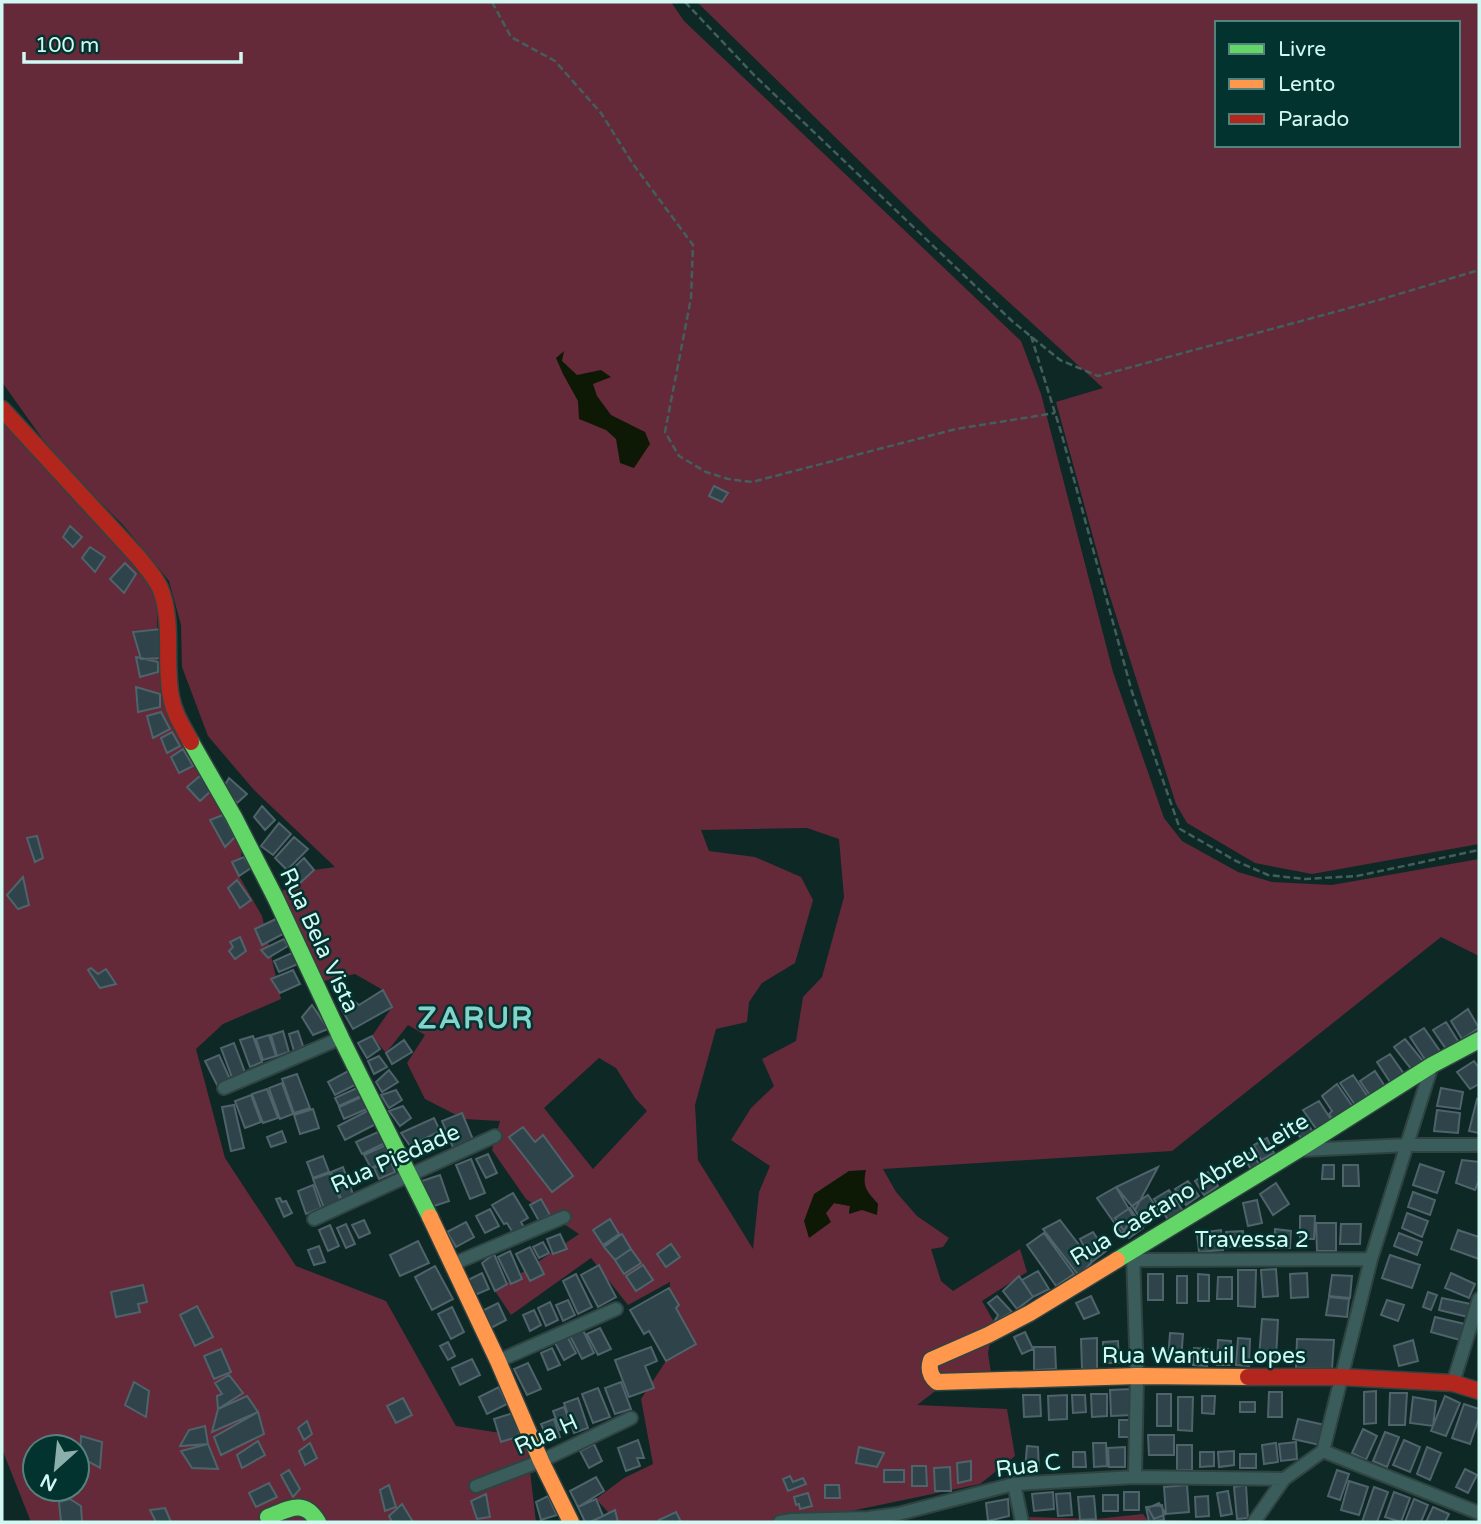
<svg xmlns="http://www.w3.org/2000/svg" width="1481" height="1524" font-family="'Varela Round',sans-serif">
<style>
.green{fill:#642a39;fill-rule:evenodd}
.water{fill:#0e1905}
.building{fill:#2f434a;stroke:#4f636a;stroke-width:2}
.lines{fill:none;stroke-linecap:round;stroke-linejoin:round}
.street-casing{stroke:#2f4341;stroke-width:16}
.fast-casing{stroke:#2f4341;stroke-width:19}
.slow-casing{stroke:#2f4341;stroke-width:19}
.jam-casing{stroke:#2f4341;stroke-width:19}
.path{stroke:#435f5d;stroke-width:2.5;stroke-dasharray:7 3.5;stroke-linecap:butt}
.street{stroke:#3a5d5b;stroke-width:12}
.fast{stroke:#63d668;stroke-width:16}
.slow{stroke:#ff974d;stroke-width:16}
.jam{stroke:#b3261e;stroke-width:16}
.labels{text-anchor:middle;stroke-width:5;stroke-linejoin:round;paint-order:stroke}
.street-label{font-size:23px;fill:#d1f8f3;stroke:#03332f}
.district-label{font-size:30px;font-weight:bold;letter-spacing:2px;fill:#82d3cb;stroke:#03332f}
</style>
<rect width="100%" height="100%" fill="#0e2826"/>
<!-- green -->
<path class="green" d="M2 2H671L684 21 1021 341 1041 394 1113 672 1164 818 1182 841 1238 872 1272 882 1332 885 1479 859V956L1441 937 1172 1151 883 1169 896 1192 917 1216 949 1238 943 1247 931 1249 941 1281 953 1291 1020 1249 1027 1272 982 1301 994 1322 988 1353 991 1373 955 1376 917 1405 1007 1409 1015 1456 980 1484 851 1511 785 1522H617L596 1499 624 1478 653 1464 641 1399 666 1361 670 1282 628 1305 591 1258 511 1315 495 1291 579 1234 526 1199 492 1150 500 1121 464 1119 425 1099 407 1063 425 1035 408 1025 386 1053 372 1036 392 1007 383 990 355 974 324 981 315 965 279 892 297 886 314 870 335 867 254 790 208 736 182 667 181 625 169 581 123 525 56 458 2 382ZM807 828 839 839 844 897 822 977 803 997 796 1041 762 1059 774 1086 751 1108 731 1140 770 1166 759 1192 753 1249 698 1160 695 1105 716 1029 747 1022 749 1002 762 983 795 963 813 900 801 877 755 857 709 851 701 830ZM599 1058 616 1068 635 1098 647 1111 593 1169 544 1108ZM849 1171 878 1204 849 1213 850 1206 834 1203 826 1213Z
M697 2H1479V844L1312 874 1255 863 1187 823 1176 804 1106 584 1056 402 1103 388 931 231ZM1217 23H1458V145H1217Z
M2 415 143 576 154 593 157 610 158 662 166 713 242 849 239 876 262 916 281 999 223 1024 196 1049 225 1158 296 1266 386 1301 456 1426 520 1436 528 1454 536 1522H31L2 1449ZM35 1447H77V1489H35Z
M1143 1514 1149 1522 1164 1520 1202 1521 1201 1522H1031L1029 1517 1096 1519Z"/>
<!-- water -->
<path class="water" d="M564 351 562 361 577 375 601 370 611 377 593 384 597 396 611 415 645 432 650 444 634 468 620 463 616 439 606 430 579 419 578 401 563 374 556 358Z
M866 1170C862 1187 867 1192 878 1204L877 1215 862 1210 849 1214 850 1206 834 1203 826 1213 831 1222 809 1238 804 1221 814 1194 849 1171Z"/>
<!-- building -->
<path class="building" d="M714 486 728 493 722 502 709 496Z
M70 526 82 537 73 547 63 537Z
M90 547 105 557 95 572 82 558Z
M125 563 136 574 124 593 110 579Z
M161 629 164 658 141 659 133 632Z
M136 657 158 662V672L140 677Z
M136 687 160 694V707L138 712Z
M161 712 170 729 153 738 147 716Z
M172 732 180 746 167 753 161 738Z
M183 749 193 766 179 773 171 757Z
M200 776 212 790 200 801 187 787Z
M229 778 247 794 237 803 223 788Z
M262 806 275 820 265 830 254 817Z
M223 815 235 837 225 847 210 820Z
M279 823 291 834 273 855 261 846Z
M37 836 43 858 35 862 27 838Z
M294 837 308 849 287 870 275 858Z
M244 857 251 868 239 876 232 862Z
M304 858 314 870 297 886 287 874Z
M23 877 29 905 18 909 7 895Z
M237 880 251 900 240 908 228 888Z
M278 918 283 934 262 945 255 929Z
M240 937 246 951 235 959 229 951 233 947 230 942Z
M284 939 288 946 268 958 261 950Z
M294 952 298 964 279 972 274 961Z
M91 968 98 974 106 969 116 984 100 988 88 970Z
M293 970 300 984 280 993 271 979Z
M383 990 392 1007 353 1029 342 1010 354 1001 359 1005Z
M312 1005 328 1029 313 1035 302 1017Z
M1468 1009 1479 1028 1462 1039 1451 1021Z
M1446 1022 1458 1041 1446 1049 1433 1030Z
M1424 1028 1440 1051 1426 1061 1410 1037Z
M283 1031 289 1052 277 1056 271 1035Z
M298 1031 303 1046 294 1051 289 1034Z
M269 1035 276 1056 263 1060 256 1039Z
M253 1036 262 1062 250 1067 240 1040Z
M372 1036 380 1049 367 1058 358 1043Z
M1405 1039 1423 1061 1412 1070 1394 1047Z
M404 1040 412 1052 392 1064 386 1053Z
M234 1043 246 1075 233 1080 221 1048Z
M1390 1054 1404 1074 1390 1082 1377 1062Z
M219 1055 230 1079 217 1085 205 1061Z
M379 1056 387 1067 374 1074 368 1061Z
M1474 1061 1479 1068V1084L1470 1089 1457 1072Z
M350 1070 357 1084 335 1095 328 1082Z
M389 1070 398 1082 382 1092 376 1082Z
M1375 1071 1386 1088 1371 1097 1360 1081Z
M297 1074 310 1108 294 1113 282 1079Z
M1353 1075 1368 1097 1355 1105 1340 1083Z
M282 1083 293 1114 280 1119 269 1088Z
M1337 1084 1355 1110 1336 1124 1329 1114 1332 1111 1322 1096Z
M359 1087 363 1095 339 1106 335 1098Z
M1441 1088 1463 1092 1460 1109 1437 1106Z
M267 1089 278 1118 263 1123 252 1094Z
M396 1090 402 1100 389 1108 381 1095Z
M251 1095 261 1122 245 1128 235 1101Z
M364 1096 369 1108 344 1119 339 1107Z
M1477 1099 1479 1100V1133L1469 1131Z
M1319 1101 1334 1124 1319 1133 1303 1110Z
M234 1105 244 1148 231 1151 222 1107Z
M403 1106 411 1118 400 1126 389 1111Z
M313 1109 319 1128 300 1134 294 1115Z
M369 1110 376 1124 345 1140 338 1126Z
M1437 1110 1460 1113 1458 1133 1434 1131Z
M462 1113 474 1142 454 1150 442 1121Z
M434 1118 440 1131 410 1146 401 1133Z
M1305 1119 1314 1134 1302 1140 1294 1127Z
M523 1127 535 1142 543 1135 573 1176 552 1192 509 1137Z
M282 1131 286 1142 271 1147 267 1137Z
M380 1131 385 1143 362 1154 356 1142Z
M1267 1138 1274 1153 1261 1160 1254 1145Z
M386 1145 392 1159 371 1168 364 1155Z
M1251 1152 1261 1167 1252 1171 1243 1156Z
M488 1154 497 1173 486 1178 476 1159Z
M323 1156 329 1172 313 1178 307 1162Z
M471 1159 485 1193 470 1199 456 1165Z
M390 1160 395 1172 379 1179 374 1168Z
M1462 1160 1479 1162V1180L1475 1190 1456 1183Z
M1420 1164 1444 1172 1437 1193 1413 1185Z
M1323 1165H1334V1179H1322Z
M1343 1165H1358L1359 1186H1343Z
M343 1167 354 1197 342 1201 331 1172Z
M1158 1167 1135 1210 1116 1187Z
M1208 1172 1218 1186 1204 1195 1195 1181Z
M330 1173 341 1202 324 1208 313 1179Z
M440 1175 449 1201 431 1207 422 1181Z
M1188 1181 1199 1196 1186 1205 1175 1189Z
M1276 1183 1289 1204 1273 1215 1260 1194Z
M313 1185 321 1208 306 1214 298 1191Z
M1116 1187 1133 1216 1122 1234 1097 1198Z
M1169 1190 1183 1211 1169 1221 1154 1199Z
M1413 1192 1435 1200 1430 1215 1408 1207Z
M513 1193 528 1218 521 1222 524 1227 513 1233 507 1223 504 1224 492 1205Z
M1148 1195 1161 1214 1145 1225 1132 1206Z
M280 1198 282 1202 286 1201 292 1213 284 1217 276 1199Z
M541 1199 550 1215 539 1221 530 1205Z
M1257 1200 1262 1223 1248 1226 1243 1203Z
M1130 1208 1143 1228 1129 1238 1115 1218Z
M490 1209 499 1226 485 1233 476 1216Z
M1407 1213 1428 1221 1422 1237 1402 1228Z
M1300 1216H1315L1314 1239H1300Z
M610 1219 619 1234 603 1245 593 1230Z
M364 1220 370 1233 359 1238 352 1225Z
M1060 1220 1092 1262 1079 1276 1043 1229Z
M466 1222 474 1237 456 1247 447 1232Z
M1316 1223H1336V1251H1317Z
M346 1224 355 1244 346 1248 337 1228Z
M1341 1224H1361L1360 1244H1340Z
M330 1225 339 1246 328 1251 319 1230Z
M1275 1229 1291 1231 1290 1248H1274Z
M1221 1230 1223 1250 1199 1252 1197 1233Z
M1458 1230 1479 1237V1259L1451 1249Z
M1243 1231 1244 1246 1227 1247 1226 1232Z
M1093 1232 1106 1251 1092 1262 1080 1239Z
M1044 1233 1074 1274 1056 1286 1027 1245Z
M1399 1233 1422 1242 1417 1255 1394 1246Z
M560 1234 567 1249 553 1254 547 1239Z
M622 1234 631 1249 615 1260 604 1247Z
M418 1241 429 1263 400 1276 390 1255Z
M543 1242 549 1253 539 1258 533 1247Z
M671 1244 680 1257 666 1267 657 1254Z
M319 1246 325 1262 314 1265 308 1250Z
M530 1247 544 1274 530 1281 516 1254Z
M631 1249 641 1263 624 1274 615 1260Z
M510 1251 522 1279 511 1284 498 1257Z
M494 1254 507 1284 495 1291 482 1263Z
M1390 1255 1420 1265 1412 1288 1382 1278Z
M599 1265 616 1297 598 1307 581 1275Z
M643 1265 653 1280 636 1291 626 1276Z
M435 1266 453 1299 432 1310 415 1277Z
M1276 1269 1278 1296 1263 1297 1261 1270Z
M1238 1270H1256L1255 1307 1238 1306Z
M1038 1271 1049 1289 1033 1297 1022 1280Z
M482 1273 489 1289 475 1295 468 1280Z
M1307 1273 1308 1297 1291 1298 1290 1274Z
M1451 1273 1475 1284 1469 1298 1445 1288Z
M576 1274 592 1307 578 1314 563 1281Z
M1148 1274H1163V1300H1148Z
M1198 1274 1209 1275V1301H1198Z
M1332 1275 1352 1276 1350 1298 1329 1296Z
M1019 1276 1033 1297 1017 1309 1003 1291Z
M1177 1276H1187V1303H1177Z
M1218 1277H1232V1299H1217Z
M143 1285 147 1302 138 1304 140 1312 116 1317 111 1292Z
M669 1288 679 1305 676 1308 696 1344 666 1361 649 1331 644 1334 630 1310Z
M1428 1292 1437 1295 1431 1310 1423 1307Z
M997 1296 1012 1312 994 1322 998 1315 988 1303Z
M1091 1296 1099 1313 1084 1319 1076 1303Z
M1329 1297 1349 1299 1347 1317 1326 1315Z
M1442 1298 1471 1304 1468 1317 1439 1310Z
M568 1300 575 1315 563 1321 556 1305Z
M1387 1300 1404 1305 1398 1321 1381 1315Z
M550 1302 558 1320 546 1326 538 1308Z
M498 1303 506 1320 491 1328 482 1311Z
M197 1306 213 1337 195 1346 180 1315Z
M452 1307 464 1332 451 1339 438 1314Z
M534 1310 541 1325 530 1331 523 1315Z
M1435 1317 1465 1324 1460 1340 1431 1332Z
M1262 1319 1278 1320 1276 1359 1259 1358Z
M582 1328 594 1353 582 1359 569 1334Z
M600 1328 611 1349 598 1355 587 1334Z
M1025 1332 1033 1349 1022 1354 1014 1337Z
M1170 1333 1183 1334 1181 1361 1168 1360Z
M566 1334 576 1353 564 1360 554 1341Z
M1097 1338V1369H1082L1081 1339Z
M1238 1338 1250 1339 1249 1366 1236 1365Z
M1297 1339 1334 1340 1332 1369 1296 1368Z
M1218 1340 1231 1341 1230 1365H1217Z
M1413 1340 1418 1361 1399 1366 1394 1346Z
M1118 1341 1119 1363H1103V1342Z
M448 1342 455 1356 448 1360 440 1346Z
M651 1347 657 1361 645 1366 654 1388 629 1397 615 1360Z
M1034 1347H1055L1056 1369 1034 1370Z
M552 1348 560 1365 548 1370 541 1353Z
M1194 1348 1208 1349 1207 1366 1193 1365Z
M221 1349 231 1372 214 1379 204 1356Z
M472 1359 480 1375 460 1385 452 1368Z
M528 1363 541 1389 527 1395 514 1369Z
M229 1375 243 1393 218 1409 217 1396 222 1394 215 1383Z
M134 1382 149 1391 146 1417 125 1405Z
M621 1382 631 1409 615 1414 605 1388Z
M499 1387 507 1404 487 1414 479 1397Z
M598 1388 610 1417 593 1423 582 1394Z
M1132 1389V1415L1111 1416 1110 1390Z
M1376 1391V1423L1364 1424V1392Z
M1269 1392H1282V1417H1268Z
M1390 1393H1407L1405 1425H1389Z
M1091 1394H1107V1416L1092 1417Z
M1157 1394H1171V1426H1157Z
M1023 1395H1040L1041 1416 1024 1417Z
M1067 1395V1419L1049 1420 1048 1396Z
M1072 1395H1085L1086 1412 1073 1413Z
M247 1396 258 1412 212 1432 218 1409Z
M1202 1396H1215L1214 1414 1202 1413Z
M1445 1396 1460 1403 1446 1436 1431 1431Z
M1178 1397H1193L1192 1431 1178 1430Z
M1413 1397 1436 1401 1433 1426 1410 1423Z
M403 1398 412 1415 396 1423 387 1406Z
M578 1398 588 1428 574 1433 564 1403Z
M1240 1402H1255V1412H1240Z
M1464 1404 1479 1409V1418L1470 1444 1452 1438Z
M564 1407 571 1425 560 1430 553 1411Z
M258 1412 264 1434 221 1455 214 1437Z
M513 1413 520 1436 501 1442 494 1419Z
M554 1419 560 1437 548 1440 541 1424Z
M1298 1419 1325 1425 1320 1445 1293 1439Z
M1119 1420H1132L1133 1437H1119Z
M307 1421 312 1434 304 1440 298 1428Z
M205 1426 208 1444 180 1446 189 1430Z
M1363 1429 1377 1436 1366 1460 1352 1453Z
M1385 1432 1399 1437 1387 1467 1373 1461Z
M1148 1435H1174V1455H1149Z
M81 1436 102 1442 100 1468 80 1457Z
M638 1440 644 1458H637L640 1466 626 1471 618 1448Z
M1404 1440 1420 1447 1410 1472 1393 1465Z
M258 1441 265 1455 242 1468 237 1455Z
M1296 1442 1297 1459 1281 1461 1279 1444Z
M310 1443 317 1458 305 1465 299 1451Z
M1093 1443H1106L1107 1466 1094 1467Z
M1276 1443 1278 1462 1264 1464 1262 1445Z
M208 1444 218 1469 192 1468 181 1451Z
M594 1444 602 1461 589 1468 580 1451Z
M1177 1445H1192V1470H1177Z
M1027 1446 1038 1447 1039 1471H1025Z
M859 1447 884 1453 877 1467 856 1463Z
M1125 1447V1467H1109L1108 1448Z
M1427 1447 1441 1453 1430 1480 1417 1474Z
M1234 1451V1465L1219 1467 1218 1452Z
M1073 1452H1085L1086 1467H1073Z
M1200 1452H1214V1466L1200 1467Z
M1240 1454H1256V1468H1240Z
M971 1461V1480L958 1483 957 1463Z
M912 1466H926L927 1486H912Z
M950 1467 951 1491H935L934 1468Z
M1465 1469 1477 1475 1468 1493 1456 1487Z
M289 1470 300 1489 293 1497 281 1475Z
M884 1470H904V1482H884Z
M1337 1470 1349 1474 1340 1500 1328 1496Z
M790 1476 793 1482 803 1478 806 1484 788 1491 783 1479Z
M596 1477 604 1491 578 1507 570 1491Z
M1349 1481 1368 1487 1359 1515 1341 1510Z
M269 1483 277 1497 256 1507 249 1493Z
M389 1485 396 1507 385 1511 380 1490Z
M825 1485H839L840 1498H825Z
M1187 1485 1189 1512 1166 1514 1164 1487Z
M1246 1485 1248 1518 1237 1519 1234 1487Z
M1374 1487 1388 1492 1377 1522H1362Z
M1228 1491 1232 1514 1221 1516 1217 1493Z
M1053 1492 1054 1509 1034 1511 1032 1494Z
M1124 1492H1139V1510H1124Z
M1394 1492 1410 1498 1401 1522 1385 1517Z
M808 1493 812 1506 800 1509 799 1504 796 1505 794 1497Z
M1070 1493 1072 1515 1058 1516 1056 1494Z
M486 1494 490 1517 477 1519 471 1501Z
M1103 1495H1118V1511H1103Z
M548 1496 557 1515 541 1520 536 1502Z
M1094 1496 1096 1519 1080 1520 1078 1497Z
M1208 1496 1209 1516 1196 1517 1195 1497Z
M70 1499 81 1506 82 1522H61L59 1502Z
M596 1499 603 1516 590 1522H585L578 1507Z
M1008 1499 1009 1516 988 1521 986 1503Z
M1414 1499 1428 1505 1421 1522H1405Z
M1159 1503 1166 1514 1154 1519 1148 1508Z
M402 1504 413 1522H392L389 1516Z
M1162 1505 1164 1520 1149 1522 1146 1507Z
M1433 1507 1449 1514 1445 1522H1426Z
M165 1508 171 1522H156L150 1510Z
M615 1510 618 1522H590L603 1516Z
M676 1512 681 1522H660L659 1520Z"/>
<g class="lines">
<defs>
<path id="street" d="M224 1088 341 1038
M1302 1150 1408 1145H1479
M314 1219 495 1136
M1133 1254 1137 1376 1135 1477
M1133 1260 1371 1259
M453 1264 564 1217
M498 1361 616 1309
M1453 1383 1479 1299
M1323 1451 1371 1259 1432 1065
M1323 1451 1479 1513
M1014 1484 1022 1522
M476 1486 541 1461 631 1418
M780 1522 792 1520 868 1518 898 1514 1014 1484 1135 1477 1284 1479
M1254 1522 1284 1479 1323 1451"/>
<path id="fast" d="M191 742 234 817 276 899 341 1038 430 1217
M1117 1260 1298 1150 1432 1065 1479 1040
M268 1517C289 1509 304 1498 318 1522"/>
<path id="slow" d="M430 1217 498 1361 541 1461 571 1522
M1117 1260 1030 1313 988 1335 931 1360C928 1369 930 1376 937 1382L1137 1376 1248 1377"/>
<path id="jam" d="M2 409 138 557C146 567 155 577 160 588 174 622 164 662 171 697 174 714 183 727 191 742
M1248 1377H1341L1453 1383 1479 1391"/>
</defs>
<!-- street casing -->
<use href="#street" class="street-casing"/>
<!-- fast casing -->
<use href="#fast" class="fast-casing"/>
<!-- slow casing -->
<use href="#slow" class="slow-casing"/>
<!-- jam casing -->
<use href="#jam" class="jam-casing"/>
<!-- path -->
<path class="path" d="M492 2 511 37 555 61 601 113 633 164 693 245 691 298 665 432 679 456 706 472 728 479 752 482 956 429 1055 413
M685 2 754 75 1012 321 1060 360 1098 376 1379 300 1479 270
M1031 336 1061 432 1132 692 1180 829 1236 861 1268 875 1305 879 1357 876 1479 850"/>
<!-- street -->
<use href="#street" class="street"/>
<!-- fast -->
<use href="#fast" class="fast"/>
<!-- slow -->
<use href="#slow" class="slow"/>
<!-- jam -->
<use href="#jam" class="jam"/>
</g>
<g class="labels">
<!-- street labels -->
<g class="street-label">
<text transform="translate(320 940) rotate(65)" y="8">Rua Bela Vista</text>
<text transform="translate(395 1158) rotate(-24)" y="8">Rua Piedade</text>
<text transform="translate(1189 1189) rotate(-31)" y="8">Rua Caetano Abreu Leite</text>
<text x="1252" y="1247">Travessa 2</text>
<text x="1204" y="1363">Rua Wantuil Lopes</text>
<text transform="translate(546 1434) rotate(-24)" y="8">Rua H</text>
<text transform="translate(1028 1465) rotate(-7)" y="8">Rua C</text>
</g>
<!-- district labels -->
<g class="district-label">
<text x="476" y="1028">ZARUR</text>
</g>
</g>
<!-- border -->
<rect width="1481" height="1524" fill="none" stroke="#d1f8f3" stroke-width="7"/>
<!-- legend -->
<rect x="1215" y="21" width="245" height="126" fill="#03332f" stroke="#55827d" stroke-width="2"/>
<rect x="1229" y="44" width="35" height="10" fill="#63d668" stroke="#55827d" stroke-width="2"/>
<text x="1278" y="56" font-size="21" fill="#d1f8f3">Livre</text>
<rect x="1229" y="79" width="35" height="10" fill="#ff974d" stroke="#55827d" stroke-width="2"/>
<text x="1278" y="91" font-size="21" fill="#d1f8f3">Lento</text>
<rect x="1229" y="114" width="35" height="10" fill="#b3261e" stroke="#55827d" stroke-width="2"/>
<text x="1278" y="126" font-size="21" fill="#d1f8f3">Parado</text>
<!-- north arrow -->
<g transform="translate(56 1468) rotate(207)"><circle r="33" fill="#03332f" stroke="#55827d" stroke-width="2"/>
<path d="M0-5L12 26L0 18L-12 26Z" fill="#8dafab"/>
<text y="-10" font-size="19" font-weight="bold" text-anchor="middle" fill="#d1f8f3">N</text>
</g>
<!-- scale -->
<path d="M24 52v10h217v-10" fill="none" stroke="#d1f8f3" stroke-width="3.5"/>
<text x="35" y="52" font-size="21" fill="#d1f8f3" stroke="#03332f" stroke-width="5" paint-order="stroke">100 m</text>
</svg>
